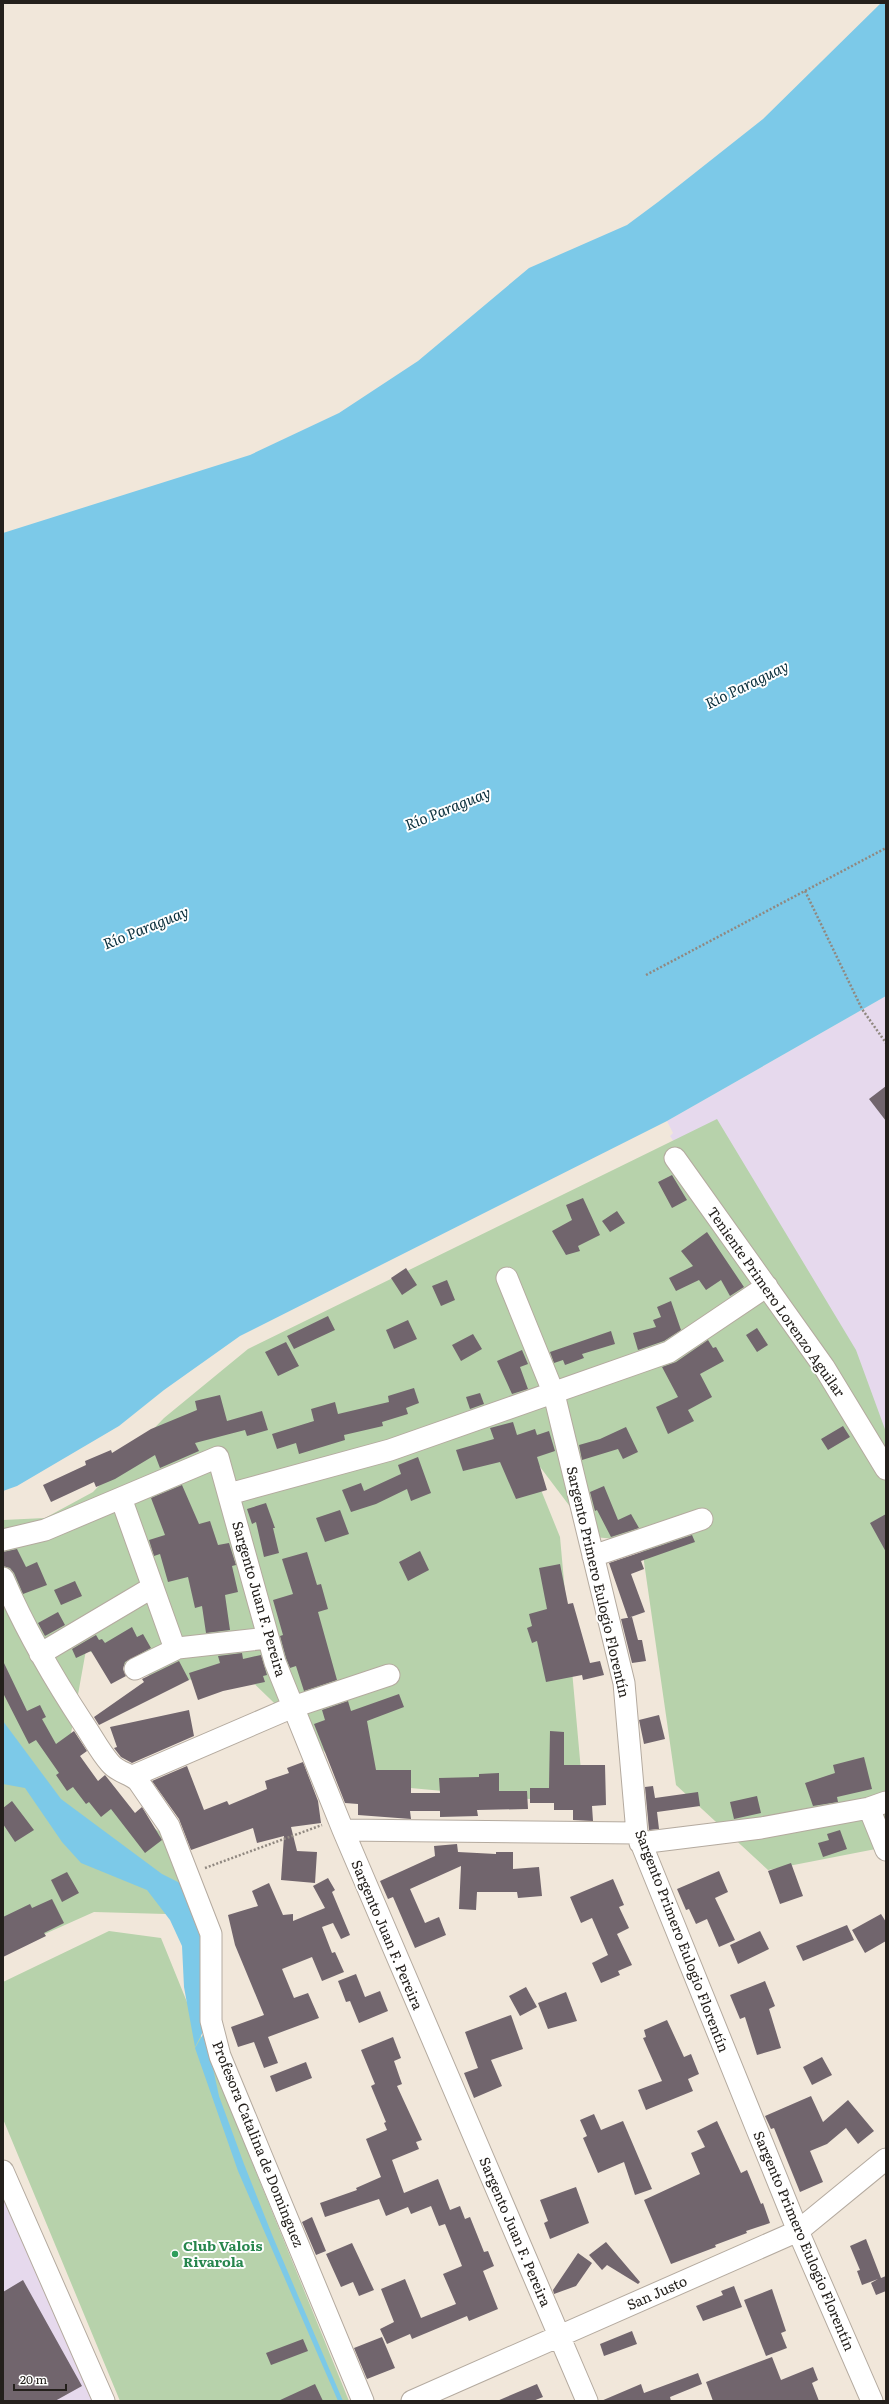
<svg xmlns="http://www.w3.org/2000/svg" width="889" height="2404" font-family="Literata,serif">
<style>
.industrial{fill:#e6d9ed}
.green{fill:#b7d2ab}
.water{fill:#7cc9e8}
.building{fill:#71656d}
.lines{fill:none;stroke-linecap:round;stroke-linejoin:round}
.minor-casing{stroke:#b4aa9f;stroke-width:23}
.path{stroke:#908880;stroke-width:2.5;stroke-dasharray:2 2;stroke-linecap:butt}
.minor{stroke:#fff;stroke-width:21}
.leisure-dot{fill:#2e9e5b;stroke:#fff;stroke-width:1.5}
.labels{text-anchor:middle;stroke-width:4;stroke-linejoin:round;paint-order:stroke}
.street-label{font-size:14px;fill:#24201c;stroke:#fff}
.leisure-label{font-size:14px;font-weight:bold;fill:#27864d;stroke:#fff;text-anchor:start}
.water-label{font-size:15px;font-style:italic;fill:#092e3b;stroke:#fff}
</style>
<rect width="100%" height="100%" fill="#f1e7da"/>
<!-- industrial -->
<path class="industrial" d="M886 996V1455L670 1136 673 1133 667 1121Z
M3 2188 95 2401H3Z"/>
<!-- green -->
<path class="green" d="M717 1119 856 1350 886 1432V1847L768 1870 676 1785 641 1541 593 1537 522 1443 560 1537 584 1804 357 1783 242 1672 167 1683 86 1650 65 1767 170 1839 202 1915 94 1912 29 1941 3 1934V1520L45 1518 93 1492 164 1418 248 1349Z
M109 1931 161 1938 349 2401H120L3 2119V1982Z"/>
<!-- water -->
<path class="water" d="M881 3H886V996L667 1121 240 1336 164 1390 119 1426 17 1486 3 1491V533L250 455 339 413 418 361 529 268 627 225 658 202 763 119Z
M3 1721 61 1799 162 1874 182 1884 205 1951V2028L195 2047 184 1987 182 1946 170 1920 147 1890 81 1863 62 1842 25 1788 3 1784Z
M205 2031 219 2096 244 2164 273 2237 343 2401H338L238 2171 195 2048Z"/>
<!-- building -->
<path class="building" d="M886 1086V1121L869 1099Z
M672 1175 687 1200 672 1208 658 1182Z
M583 1198 600 1235 578 1246 580 1251 566 1255 552 1231 572 1220 566 1205Z
M617 1211 625 1223 610 1232 602 1221Z
M707 1232 744 1287 730 1296 721 1280 706 1290 699 1280 676 1291 669 1278 693 1266 681 1251Z
M406 1268 417 1285 402 1295 391 1278Z
M447 1280 455 1300 441 1306 432 1286Z
M671 1301 681 1330 664 1341 638 1350 633 1333 656 1327 653 1320 661 1317 657 1307Z
M328 1316 335 1330 294 1349 287 1336Z
M408 1320 417 1339 394 1349 386 1330Z
M757 1328 768 1345 757 1352 746 1335Z
M611 1331 615 1344 582 1354 584 1358 565 1365 563 1360 554 1363 550 1352Z
M473 1334 482 1349 461 1361 452 1345Z
M708 1340 713 1348 716 1347 724 1361 700 1374 712 1397 688 1410 694 1421 668 1434 656 1407 678 1397 662 1367 676 1362Z
M286 1342 299 1366 278 1376 265 1352Z
M522 1350 528 1364 520 1367 528 1389 512 1394 497 1361Z
M414 1388 419 1403 406 1408 408 1414 382 1422 383 1426 344 1435 345 1440 299 1454 296 1443 277 1449 272 1434 314 1421 311 1409 335 1402 338 1414 389 1402 388 1396Z
M480 1393 484 1404 470 1409 466 1397Z
M220 1395 227 1421 262 1411 268 1430 247 1436 245 1430 195 1443 199 1451 160 1468 155 1455 115 1479 96 1487 94 1482 51 1502 43 1485 86 1465 85 1461 111 1450 112 1453 151 1429 197 1410 195 1401Z
M513 1422 517 1435 535 1429 537 1435 549 1431 555 1451 537 1457 547 1490 516 1499 500 1462 463 1471 456 1450 494 1439 490 1428Z
M843 1426 850 1437 828 1450 821 1439Z
M626 1427 638 1452 623 1459 618 1449 582 1460 579 1445 600 1439Z
M418 1457 431 1493 411 1501 407 1489 376 1504 351 1512 342 1490 361 1483 364 1491 401 1474 398 1465Z
M182 1485 199 1524 210 1521 218 1545 229 1543 236 1565 232 1566 238 1592 225 1595 230 1630 206 1633 202 1606 195 1608 188 1577 168 1582 160 1554 154 1556 149 1540 165 1535 151 1498Z
M604 1486 618 1520 631 1514 639 1528 611 1537 597 1510 595 1511 590 1492Z
M266 1503 275 1528H273L279 1553 264 1557 256 1522 252 1524 247 1509Z
M340 1510 349 1534 325 1542 316 1518Z
M886 1514V1552L870 1523Z
M692 1535 695 1542 641 1561 644 1569 631 1574 645 1612 628 1618 609 1563Z
M17 1549 26 1567 37 1562 47 1585 23 1594 14 1573 10 1568 3 1566V1552Z
M420 1551 429 1570 408 1581 399 1562Z
M307 1552 317 1585 321 1584 328 1609 318 1612 337 1680 304 1691 296 1666 290 1668 286 1658 280 1636 283 1635 273 1600 293 1594 282 1559Z
M560 1564 568 1604 573 1603 590 1663 600 1661 604 1675 583 1680 582 1675 546 1682 537 1641 532 1643 527 1628 532 1626 529 1614 547 1609 539 1568Z
M75 1581 82 1596 61 1605 54 1590Z
M58 1612 65 1625 45 1636 38 1623Z
M632 1617 638 1640H642L646 1661 632 1663 621 1619Z
M132 1627 137 1637 143 1634 151 1648 125 1662 123 1669 126 1676 111 1684 91 1651 76 1658 72 1649 96 1635 99 1640 102 1639 105 1643Z
M242 1653 243 1659 261 1655 267 1675 263 1676 265 1682 223 1691 198 1700 189 1673 220 1663 218 1656Z
M3 1661 27 1711 40 1705 46 1717 42 1719 56 1744 74 1731 87 1751 80 1756 98 1781 105 1775 135 1813 142 1807 162 1840 145 1853 111 1809 101 1817 89 1802 86 1804 73 1787 67 1791 56 1775 59 1773 36 1740 29 1744 3 1693Z
M179 1661 189 1680 99 1725 94 1717 144 1682 142 1679Z
M399 1694 404 1707 367 1721 376 1770H411V1793H440L439 1778 479 1777V1774L499 1773V1791H527L528 1809 477 1810 478 1816 440 1817V1811H410L411 1819 358 1815V1804L345 1803 314 1724 325 1720 322 1710 348 1701 351 1711Z
M189 1710 194 1736 132 1763 121 1757 114 1748 117 1747 110 1727Z
M659 1715 665 1739 644 1744 639 1720Z
M550 1731 564 1732V1765H605L606 1805 592 1806 593 1821 573 1820V1810H554V1803H530V1788H549Z
M864 1757 872 1789 837 1797 838 1802 813 1806 805 1783 835 1773 833 1765Z
M303 1762 318 1801 321 1823 291 1827 297 1851 317 1852 315 1883 281 1880 284 1836 257 1843 253 1828 191 1850 179 1819 152 1781 187 1766 204 1810 227 1801 229 1805 267 1789 265 1781 289 1773 287 1768Z
M653 1786 655 1798 698 1792 700 1806 657 1812 659 1829 649 1830 645 1787Z
M757 1796 761 1813 734 1819 730 1802Z
M12 1801 34 1830 15 1842 3 1824V1808Z
M840 1830 847 1849 823 1857 818 1843 829 1840 827 1834Z
M457 1844 458 1852 496 1854V1852H513V1869L539 1867 542 1896 518 1898 517 1892H477L476 1910 459 1909 461 1866 410 1889 425 1923 439 1917 446 1935 415 1948 393 1897 388 1899 380 1881 435 1856 434 1846Z
M791 1863 803 1896 780 1904 768 1871Z
M719 1871 728 1892 715 1898 735 1940 719 1947 707 1919 696 1924 689 1909 686 1910 677 1889Z
M67 1872 79 1893 62 1902 51 1880Z
M328 1878 335 1890 332 1892 350 1935 341 1939 333 1923 322 1927 332 1953 335 1952 344 1972 322 1981 312 1957 282 1969 294 1998 308 1993 319 2018 268 2037 278 2063 264 2068 254 2042 238 2047 231 2027 264 2015 235 1945 228 1915 258 1906 252 1891 269 1883 283 1915 293 1914V1921L325 1908 313 1886Z
M613 1879 624 1905 619 1907 629 1928 617 1934 632 1965 618 1971 620 1975 601 1983 592 1963 608 1955 592 1918 581 1923 570 1897Z
M52 1899 64 1923 44 1933 46 1936 3 1957V1917L30 1904 32 1908Z
M881 1914 886 1922V1941L865 1953 852 1930Z
M847 1925 854 1940 803 1961 796 1946Z
M760 1931 769 1949 738 1964 730 1945Z
M356 1974 365 1997 380 1991 388 2011 359 2023 350 2001 346 2002 338 1981Z
M765 1981 775 2006 769 2009 781 2048 757 2055 745 2017 740 2019 730 1995Z
M526 1987 537 2007 520 2016 509 1996Z
M566 1992 577 2021 548 2029 538 2003Z
M511 2015 523 2049 491 2060 502 2086 474 2098 464 2073 478 2068 465 2032Z
M667 2020 684 2057 691 2054 699 2074 688 2079 693 2091 646 2110 638 2090 662 2081 643 2038 646 2037 644 2030Z
M393 2037 401 2058 394 2061 402 2084 397 2086 422 2140 416 2142 419 2149 392 2160 404 2193 438 2179 450 2210 460 2206 465 2219 470 2217 484 2252 488 2251 494 2266 483 2271 498 2309 469 2321 467 2316 412 2339 410 2334 387 2344 380 2329 394 2322 381 2289 405 2279 421 2318 456 2304 443 2274 462 2266 445 2224 439 2226 431 2206 411 2214 408 2207 386 2216 379 2199 325 2217 320 2203 357 2190 356 2188 381 2177 366 2139 387 2130 384 2123 386 2122 371 2086 375 2084 361 2050Z
M822 2057 832 2075 812 2085 803 2067Z
M306 2062 312 2078 276 2092 270 2076Z
M811 2096 823 2122 848 2100 874 2131 858 2144 846 2128 827 2144 810 2151 823 2182 800 2192 774 2128 771 2129 765 2116Z
M594 2114 601 2130 623 2121 652 2189 635 2195 624 2162 598 2173 583 2138 587 2136 580 2120Z
M717 2121 741 2173 747 2170 761 2204 763 2203 770 2223 746 2231 747 2233 715 2245 716 2247 671 2264 644 2200 700 2174 691 2153 705 2147 697 2131Z
M576 2187 589 2223 550 2239 544 2223 548 2221 540 2200Z
M312 2217 326 2251 316 2255 302 2222Z
M866 2239 881 2278 886 2276V2291L876 2295 871 2283 878 2279 862 2285 857 2271 860 2270 850 2246Z
M606 2242 640 2282 638 2284 607 2265 602 2270 589 2255Z
M352 2243 374 2290 359 2296 353 2282 341 2287 326 2254Z
M578 2253 592 2263 576 2286 554 2294 553 2290Z
M23 2280 82 2386 55 2401H3V2292Z
M734 2286 742 2307 703 2321 696 2306 723 2295 721 2291Z
M772 2289 786 2331 781 2333 787 2348 766 2356 744 2300Z
M632 2331 637 2344 604 2356 600 2344Z
M382 2337 395 2368 367 2379 354 2348Z
M303 2339 308 2351 271 2365 266 2353Z
M772 2357 781 2380 813 2367 818 2380 812 2383 819 2401H713L706 2382Z
M698 2373 702 2384 670 2397 671 2401H601L641 2384 644 2393Z
M315 2384 323 2401H278Z
M537 2384 543 2397 533 2401H497Z"/>
<g class="lines">
<defs>
<path id="minor" d="M675 1158 824 1367 886 1469
M507 1278 554 1394 624 1683 637 1833 798 2231 872 2401
M229 1494 390 1450 669 1352 767 1286
M121 1498 175 1649
M3 1540 45 1530 218 1457 275 1662 343 1830 587 2401
M593 1556 702 1519
M3 1578C25 1629 52 1676 83 1723 92 1736 100 1752 110 1763 118 1773 130 1773 138 1781L169 1826 211 1934V2021L220 2056 363 2401
M40 1654 153 1587
M135 1669 178 1648 268 1638
M133 1776 293 1707 389 1675
M869 1808 886 1850
M343 1830 637 1833
M640 1843 761 1828 869 1808 886 1802
M3 2171 104 2401
M412 2401 798 2231 886 2159"/>
</defs>
<!-- minor casing -->
<use href="#minor" class="minor-casing"/>
<!-- path -->
<path class="path" d="M805 891 862 1009 886 1043
M646 975 886 848
M205 1868 322 1825"/>
<!-- minor -->
<use href="#minor" class="minor"/>
</g>
<!-- markers -->
<circle class="leisure-dot" cx="175" cy="2254" r="4"/>
<g class="labels">
<!-- street labels -->
<g class="street-label">
<text transform="translate(776 1302) rotate(55)" y="5">Teniente Primero Lorenzo Aguilar</text>
<text transform="translate(598 1582) rotate(77)" y="5">Sargento Primero Eulogio Florentín</text>
<text transform="translate(259 1599) rotate(74)" y="5">Sargento Juan F. Pereira</text>
<text transform="translate(387 1935) rotate(67)" y="5">Sargento Juan F. Pereira</text>
<text transform="translate(682 1941) rotate(69)" y="5">Sargento Primero Eulogio Florentín</text>
<text transform="translate(258 2144) rotate(68)" y="5">Profesora Catalina de Dominguez</text>
<text transform="translate(515 2232) rotate(67)" y="5">Sargento Juan F. Pereira</text>
<text transform="translate(804 2241) rotate(67)" y="5">Sargento Primero Eulogio Florentín</text>
<text transform="translate(657 2293) rotate(-24)" y="5">San Justo</text>
</g>
<!-- leisure labels -->
<g class="leisure-label">
<text x="183" y="2251">Club Valois<tspan x="183" dy="16">Rivarola</tspan></text>
</g>
<!-- water labels -->
<g class="water-label">
<text transform="translate(747 685) rotate(-26)" y="5">Río Paraguay</text>
<text transform="translate(448 809) rotate(-22)" y="5">Río Paraguay</text>
<text transform="translate(146 928) rotate(-22)" y="5">Río Paraguay</text>
</g>
</g>
<!-- border -->
<rect width="889" height="2404" fill="none" stroke="#24201c" stroke-width="8"/>
<!-- scale -->
<path d="M14 2384v6h52v-6" fill="none" stroke="#24201c" stroke-width="2"/>
<text x="20" y="2384" font-size="12" fill="#24201c" stroke="#ffffff" stroke-width="3" paint-order="stroke">20 m</text>
</svg>
